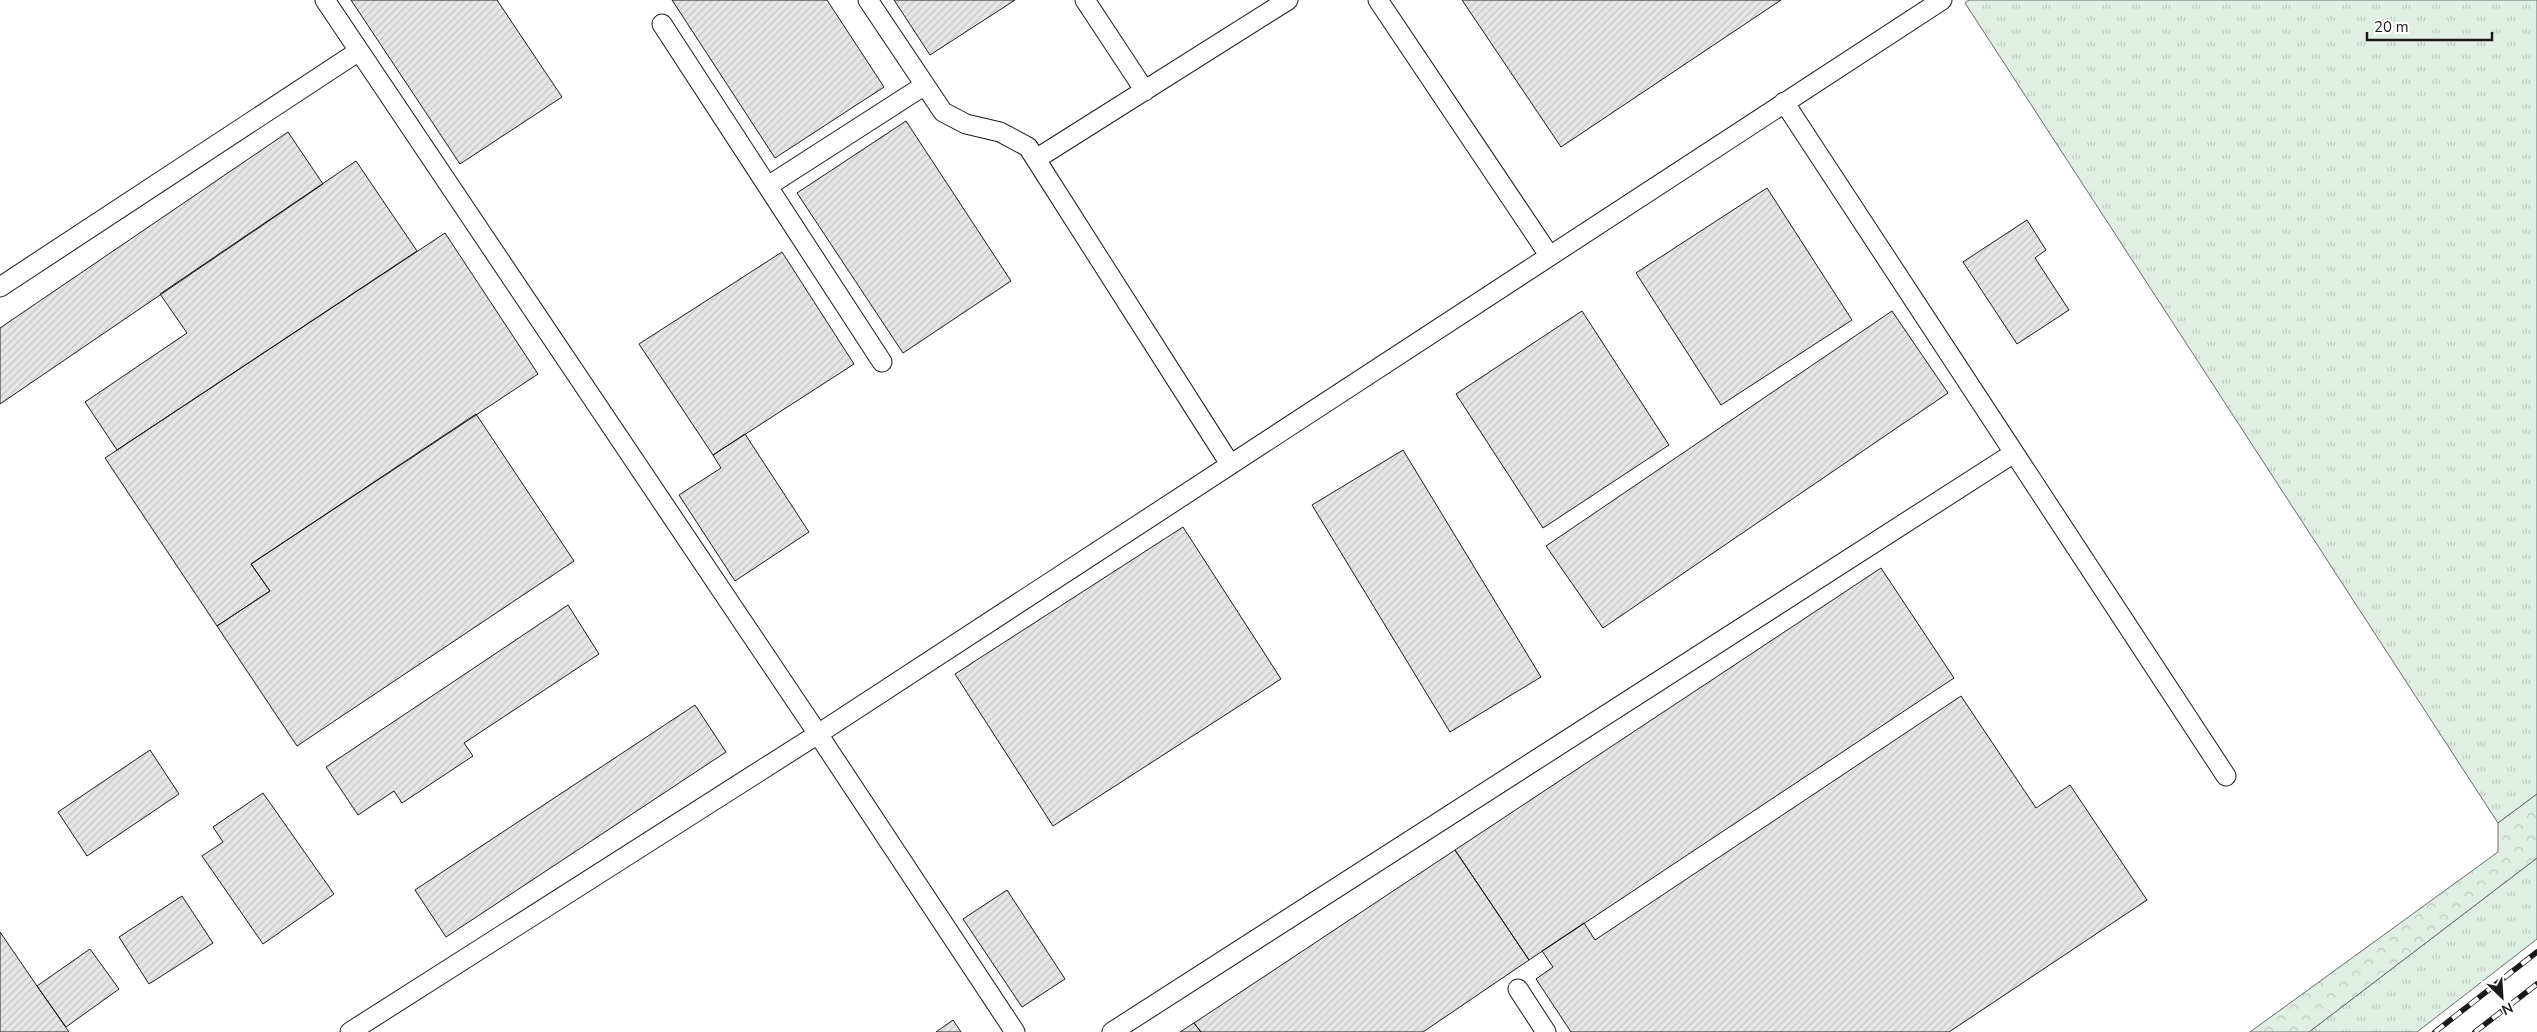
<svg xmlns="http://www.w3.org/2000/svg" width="2537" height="1032" font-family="'Nunito Sans',sans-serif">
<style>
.grass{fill:url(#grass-tufts);stroke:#6a6a6a}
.forest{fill:url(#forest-crowns);stroke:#6a6a6a}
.building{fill:url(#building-hatch);stroke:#1a1a1a}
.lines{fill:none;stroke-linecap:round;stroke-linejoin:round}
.lane-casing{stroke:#1a1a1a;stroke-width:21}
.lane{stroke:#fff;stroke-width:19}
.rail-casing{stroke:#1a1a1a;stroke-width:5.5}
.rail{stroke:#fff;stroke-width:4;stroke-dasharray:11;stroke-linecap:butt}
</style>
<defs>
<pattern id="grass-tufts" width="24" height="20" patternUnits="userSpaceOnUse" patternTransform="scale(1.25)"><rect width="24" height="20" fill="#e0efe3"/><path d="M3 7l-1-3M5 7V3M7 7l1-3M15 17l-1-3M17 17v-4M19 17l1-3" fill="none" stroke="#c0ccc2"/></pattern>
<pattern id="forest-crowns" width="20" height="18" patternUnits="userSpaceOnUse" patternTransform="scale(1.25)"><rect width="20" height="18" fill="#e0efe3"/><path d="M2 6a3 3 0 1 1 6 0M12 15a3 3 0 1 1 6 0" fill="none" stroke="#c0ccc2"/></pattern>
<pattern id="building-hatch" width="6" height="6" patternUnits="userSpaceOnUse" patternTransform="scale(1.25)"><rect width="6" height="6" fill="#e6e6e6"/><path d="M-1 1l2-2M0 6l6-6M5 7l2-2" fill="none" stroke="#c5c5c5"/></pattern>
</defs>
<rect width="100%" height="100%" fill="#fff"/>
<!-- grass -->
<path class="grass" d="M1969 0H2537V794L2498 823 1965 3Z
M2537 858V939L2417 1032H2309Z"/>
<!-- forest -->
<path class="forest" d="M2537 794V858L2309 1032H2250L2498 852V823Z"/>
<!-- building -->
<path class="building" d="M351 0H497L562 97 460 164Z
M672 0H827L884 87 775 158Z
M894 0H1015L930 55Z
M1462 0H1781L1561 147Z
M906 121 1011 281 903 353 797 193Z
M288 132 323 184 0 404V328Z
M356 161 417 251 117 450 85 402 187 333 160 294Z
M1767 188 1852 320 1721 405 1636 273Z
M2027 220 2046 250 2035 258 2069 310 2017 344 1963 262Z
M445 233 538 374 251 564 270 591 217 626 105 458Z
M782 252 854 364 713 455 639 344Z
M1582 311 1669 445 1543 528 1456 394Z
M1892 311 1948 393 1603 628 1546 546Z
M476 414 574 561 297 746 217 626 270 591 251 564Z
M745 434 809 532 735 581 679 495 721 468 713 455Z
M1403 450 1541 677 1450 732 1312 505Z
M1183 527 1281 679 1053 826 955 674Z
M1881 568 1954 678 1529 960 1455 850Z
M568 605 599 654 464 743 473 756 402 803 394 791 358 815 326 767Z
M1961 696 2036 808 2070 785 2147 900 1949 1032H1571L1536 979 1553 967 1542 951 1584 923 1595 940Z
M695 705 726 752 446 937 415 890Z
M150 750 179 794 87 856 58 812Z
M263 793 334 894 263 944 202 856 223 842 213 827Z
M1455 850 1529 960 1423 1032H1201L1194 1023Z
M1007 890 1065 979 1022 1007 963 919Z
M182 896 213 943 149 984 119 937Z
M0 932 37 986 69 1032H0Z
M90 949 119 989 66 1027 37 986Z
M953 1020 961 1032H936Z
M1194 1023 1201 1032H1180Z"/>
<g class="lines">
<defs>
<path id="lane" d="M325 0 818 734 1015 1032
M868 0 943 112 966 124 1000 132 1028 147 1230 464
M1085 0 1145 91
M1378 0 1549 255
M662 24 882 362
M1784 102 2226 776
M1036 159 1288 0
M768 186 925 85
M0 287 359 51
M1518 989 1546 1032
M350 1032 818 734 1942 0
M1112 1032 2014 453"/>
</defs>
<!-- lane casing -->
<use href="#lane" class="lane-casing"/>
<!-- lane -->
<use href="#lane" class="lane"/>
<defs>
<path id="rail" d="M2435 1032 2537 952
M2475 1032 2537 984"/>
</defs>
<!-- rail casing -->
<use href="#rail" class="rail-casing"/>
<!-- rail -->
<use href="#rail" class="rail"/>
</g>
<!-- north arrow -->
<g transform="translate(2502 997) rotate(155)" stroke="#ffffff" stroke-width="4" paint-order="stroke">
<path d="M0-4L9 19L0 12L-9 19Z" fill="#1a1a1a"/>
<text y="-8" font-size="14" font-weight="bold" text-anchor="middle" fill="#1a1a1a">N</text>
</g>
<!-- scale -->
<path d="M2367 32v8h125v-8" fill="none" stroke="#1a1a1a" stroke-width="2.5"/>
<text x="2374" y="32" font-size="15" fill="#1a1a1a" stroke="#ffffff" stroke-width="4" paint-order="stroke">20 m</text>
</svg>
